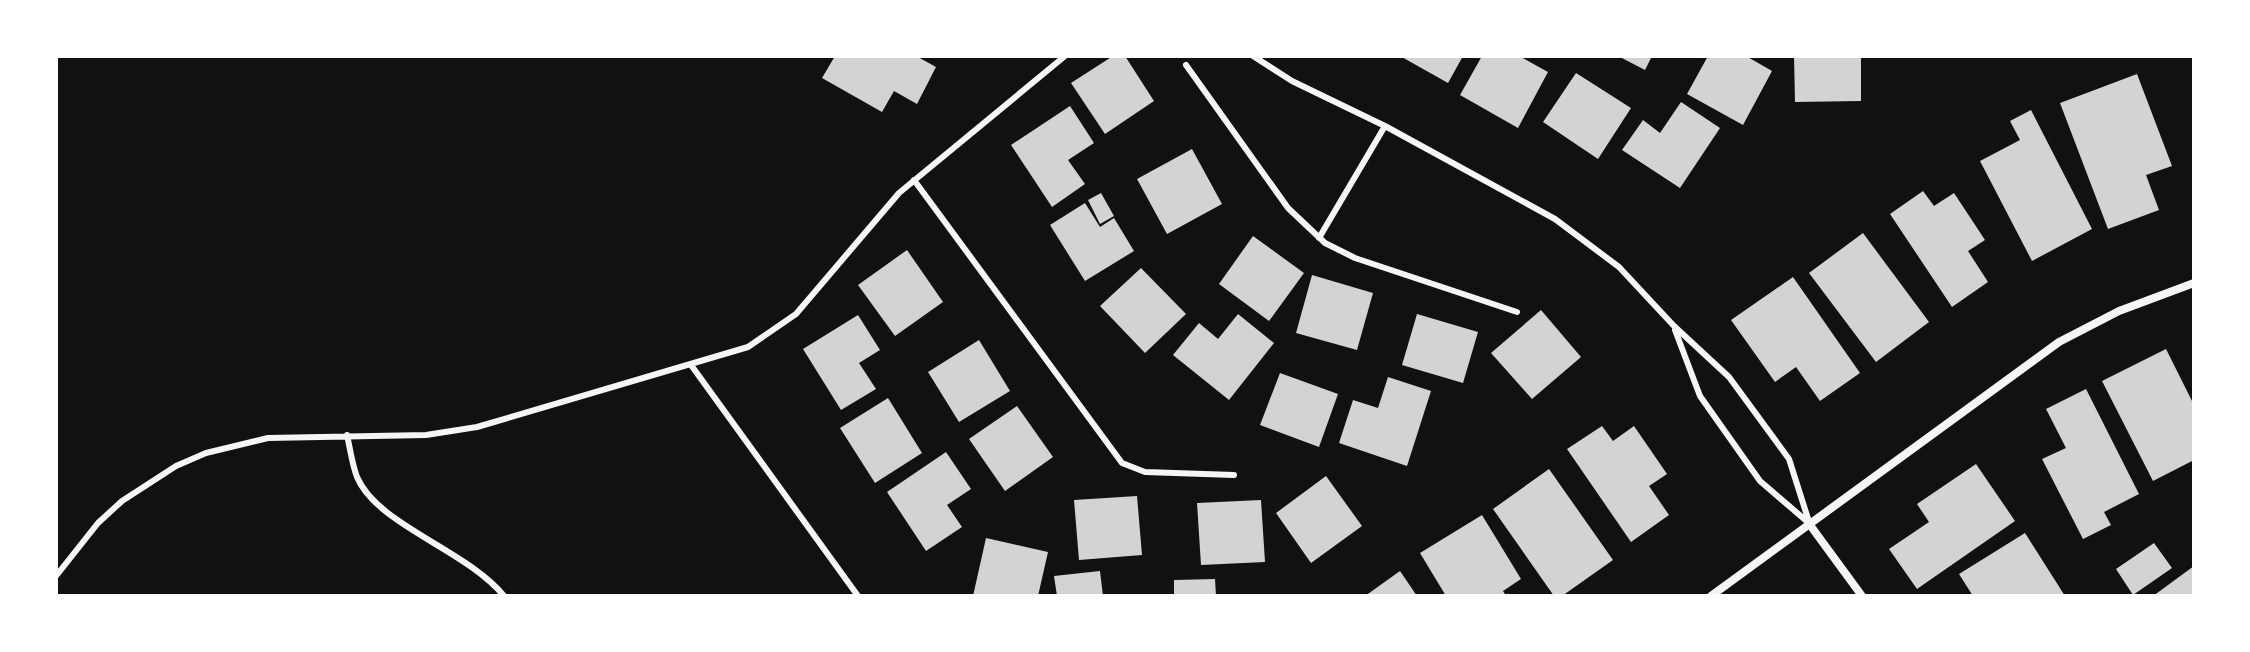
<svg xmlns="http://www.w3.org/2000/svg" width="2250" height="652" font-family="Rubik,sans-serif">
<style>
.building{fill:#d3d3d3}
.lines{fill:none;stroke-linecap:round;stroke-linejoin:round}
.service{stroke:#f5f5f5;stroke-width:6}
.minor{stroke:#f5f5f5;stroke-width:8}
</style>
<rect width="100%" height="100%" fill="#111"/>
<!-- building -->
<path class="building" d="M835 56H916L936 67 917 104 894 91 882 112 822 78Z
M1113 56H1125L1154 101 1105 134 1071 83Z
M1400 56H1463L1448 83Z
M1482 56H1519L1548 72 1518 128 1460 95Z
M1618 56H1652L1645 70Z
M1708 56H1746L1772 71 1743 125 1687 94Z
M1794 56H1861V101L1795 102Z
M1576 73 1631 108 1598 159 1543 122Z
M2137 74 2172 166 2146 175 2159 210 2108 229 2060 103Z
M1681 102 1720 128 1680 188 1622 150 1643 120 1660 133Z
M1070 106 1094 143 1068 160 1085 184 1052 207 1011 145Z
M2031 110 2092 229 2032 261 1980 161 2020 140 2010 121Z
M1192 149 1222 204 1167 234 1137 179Z
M1923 191 1934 206 1954 193 1985 240 1968 251 1988 282 1952 307 1890 214Z
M1101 193 1114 216 1100 224 1088 200Z
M1085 203 1100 227 1114 218 1134 251 1085 281 1050 225Z
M1863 233 1929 322 1876 362 1809 273Z
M1253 236 1304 273 1269 321 1219 284Z
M907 250 943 302 895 336 858 285Z
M1141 268 1186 314 1145 353 1100 306Z
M1312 275 1373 293 1357 350 1296 333Z
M1793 277 1860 373 1820 401 1796 367 1775 382 1731 320Z
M1541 310 1581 357 1532 399 1491 353Z
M1238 314 1274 343 1229 400 1173 355 1199 323 1218 339Z
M1417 314 1478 332 1463 383 1402 365Z
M858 315 880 350 859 363 876 389 841 410 803 349Z
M979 340 1010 391 959 422 928 372Z
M2166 349 2194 405V460L2153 481 2102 381Z
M1280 373 1338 394 1319 447 1260 425Z
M1388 377 1431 391 1407 466 1339 443 1353 400 1378 408Z
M2086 389 2139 494 2104 512 2111 525 2083 539 2042 459 2066 448 2046 409Z
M888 398 922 453 875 483 840 428Z
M1017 406 1053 457 1005 491 969 439Z
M1602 426 1613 441 1634 426 1667 474 1649 486 1669 515 1631 542 1567 449Z
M946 452 971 489 947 505 962 527 926 551 887 492Z
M1976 464 2015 521 1917 589 1889 549 1929 522 1917 504Z
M1549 469 1613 560 1562 596H1554L1493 509Z
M1326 476 1362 526 1311 563 1276 513Z
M1137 496 1142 555 1079 560 1074 500Z
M1261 500 1265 562 1201 565 1197 503Z
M1482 515 1521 579 1503 591 1506 596H1446L1420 553Z
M2025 533 2065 596H1973L1959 574Z
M986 538 1048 552 1038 596H973Z
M2154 543 2172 568 2133 595 2116 569Z
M2194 566V596H2153Z
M1100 571 1103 596H1057L1054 576Z
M1400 571 1417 596H1365Z
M1215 579 1216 596H1174V580Z"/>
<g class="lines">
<!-- service -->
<path class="service" d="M1253 56 1292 81 1385 126 1555 219 1619 267 1674 326 1729 377 1789 459 1810 525
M1186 65 1288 208 1325 243 1355 258 1517 312
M914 180 1122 463 1145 472 1234 475
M1319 238 1385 126
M1675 330 1700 396 1760 481 1810 524
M691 365 858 596
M347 435C350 448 352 464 357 477 377 525 467 550 504 596
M56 576 98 523 122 501 176 466 206 453 268 438 426 435 477 427 748 347 796 314 899 193 1065 56"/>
<!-- minor -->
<path class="minor" d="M1810 525 1862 596
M1711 596 2059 342 2119 311 2194 283"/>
</g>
<!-- border -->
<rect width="2250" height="652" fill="none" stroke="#ffffff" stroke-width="116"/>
</svg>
